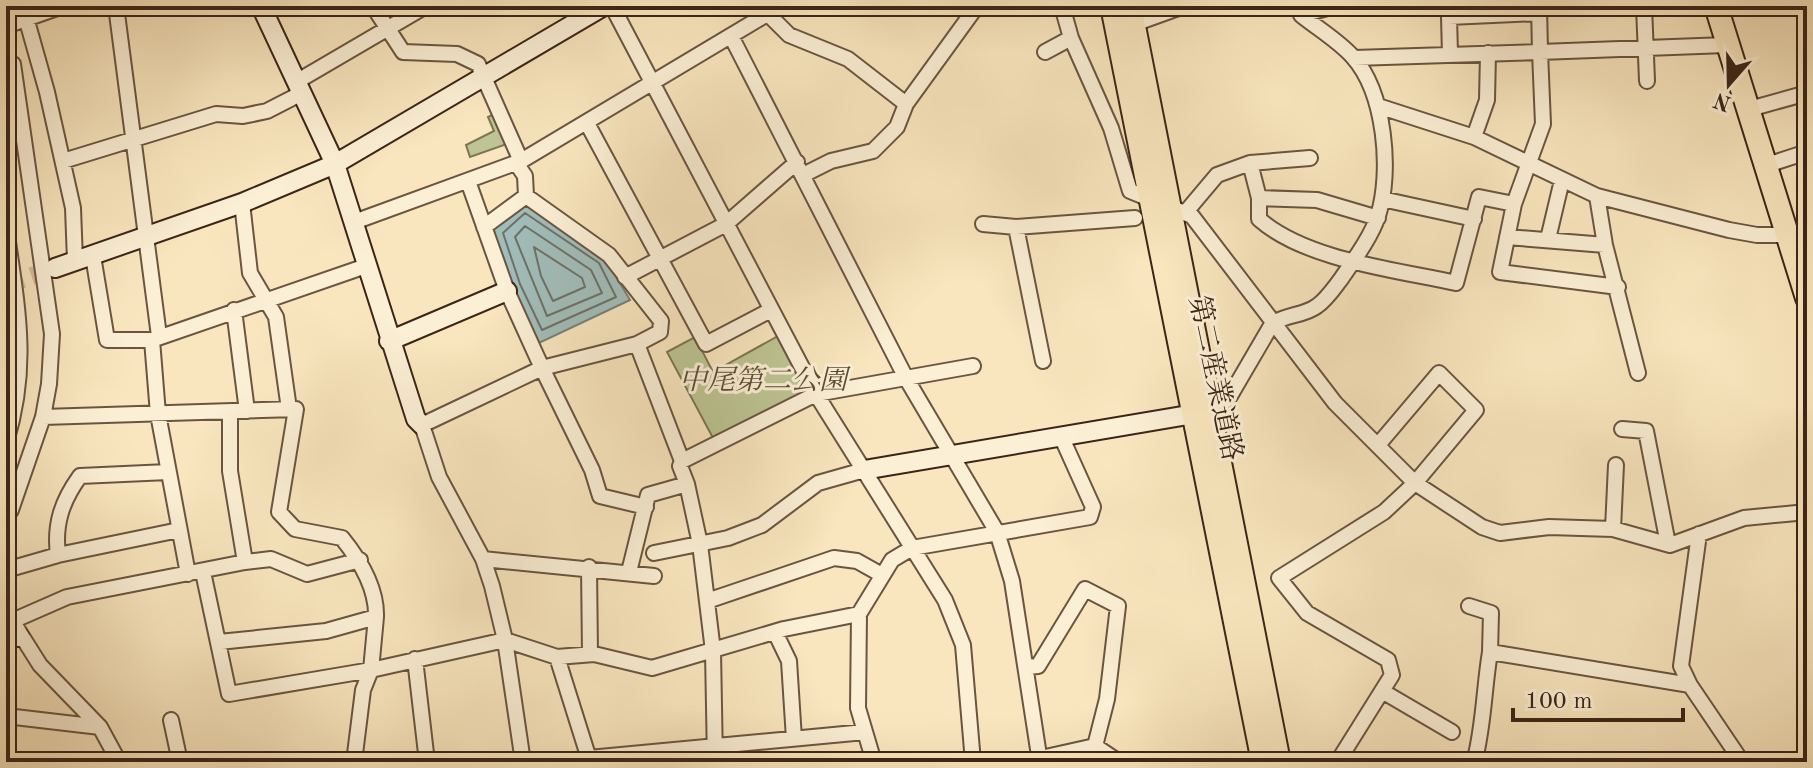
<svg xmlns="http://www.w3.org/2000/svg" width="1813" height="768" font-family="'Old Standard TT','Noto Serif JP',serif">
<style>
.green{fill:#bcc593;stroke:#7c7555;stroke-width:2}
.water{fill:#a1bdba;stroke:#788079;stroke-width:2}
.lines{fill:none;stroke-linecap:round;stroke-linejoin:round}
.shore{stroke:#6e7168;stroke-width:2}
.secondary-tunnel{stroke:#d3bf9d;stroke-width:18;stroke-dasharray:18 9;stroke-linecap:butt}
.street-casing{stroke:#6a5541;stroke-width:18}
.secondary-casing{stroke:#3b2517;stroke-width:22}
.primary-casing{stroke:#3b2517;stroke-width:26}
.street{stroke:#fbefd5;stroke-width:14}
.secondary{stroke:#fbefd5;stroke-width:18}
.primary{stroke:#f9e6be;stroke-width:22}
.labels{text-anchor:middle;stroke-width:6;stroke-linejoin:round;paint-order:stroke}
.street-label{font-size:28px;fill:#3b2517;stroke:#fbefd5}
.park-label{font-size:28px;font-style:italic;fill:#5b4d36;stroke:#fbefd5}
</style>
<rect width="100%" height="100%" fill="#f9e6be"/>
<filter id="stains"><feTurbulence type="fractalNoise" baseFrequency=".0025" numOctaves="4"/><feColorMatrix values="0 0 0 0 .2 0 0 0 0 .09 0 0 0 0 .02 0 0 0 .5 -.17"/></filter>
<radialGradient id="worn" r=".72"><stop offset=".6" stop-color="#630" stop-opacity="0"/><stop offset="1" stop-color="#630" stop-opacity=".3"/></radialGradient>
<!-- green -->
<path class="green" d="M494 114 507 144 470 157 466 145 494 131 488 117Z
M778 336 805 388 803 393 713 438 667 352 695 337 713 372Z"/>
<!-- water -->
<path class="water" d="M526 202 605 258 630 300 539 343 513 287 493 229Z"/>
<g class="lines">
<!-- shore -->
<path class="shore" d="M525 213 599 263 616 297 542 330 520 284 503 233Z
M525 226 591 270 602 293 547 316 515 237Z
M534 247 582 278 585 287 553 301 541 276Z"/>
<!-- secondary-tunnel -->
<path class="secondary-tunnel" d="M6 285 55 268"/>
<defs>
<path id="street" d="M116 6 159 336
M373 6 403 52 457 54 478 64 521 161
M612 6 816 394 945 600 963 645 973 762
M760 6 789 35 848 59 906 104
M1062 6 1071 38
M1539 6 1540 52 1726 45
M1644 6 1647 81
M1301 15 1335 6
M27 21 47 92 73 208 75 261
M1134 24 1184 6
M6 26 63 6
M731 36 906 378 997 532 1012 581 1040 762
M1045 52 1071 38 1111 128 1130 191 1192 216 1335 403 1415 483 1482 527 1500 533 1549 527 1613 529 1670 545 1744 518 1807 512
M1450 54 1449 17 1539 13
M1354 58 1540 52 1543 124 1514 204 1500 272 1618 287
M6 64H13L52 334 49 384 43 417 11 510H6
M296 82 426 6
M1378 106 1474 137 1597 196 1729 230 1757 235H1786
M1746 110 1807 93
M587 123 706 344 771 310
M1474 137 1487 100 1488 53
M63 161 216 114 243 116 267 111 302 93
M1250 163 1259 198V219C1305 260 1397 270 1456 283L1479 197 1514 204
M1764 166 1807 152
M803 175 831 161 873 151 897 127 906 104 977 6
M468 181 507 291 542 368 637 344 660 332 661 321 609 255 526 196
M1597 196 1605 245 1638 373
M1259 198 1317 200 1378 218
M1382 199 1474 219
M242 203 250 273 276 317 289 409
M1185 213 1217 175 1250 163 1310 158
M354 222 521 161 767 14
M983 224 1016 227 1135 218
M484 227 526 196 525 176 516 163
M1016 227 1043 361
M6 228C17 305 30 365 6 442
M1507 237 1605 245
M1548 239 1562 180
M1793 254 1807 247
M93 256 107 340H152L366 266
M625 277 726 224 797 162
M234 310 247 411
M152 340 158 414 188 574
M637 344 682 461
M230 413V471L245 562
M1212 415 1230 396 1272 324C1286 314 1304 316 1317 306 1327 299 1334 288 1341 279 1354 260 1371 237 1378 216 1392 171 1385 93 1353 57 1339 41 1317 28 1301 15
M43 417 296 409 279 512 295 529 342 538C359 559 377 588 376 617
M1622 429 1646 431 1668 544
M687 484 700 544 713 651 715 762
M1613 529 1616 465
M654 553 728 538 762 525 818 483 864 470
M58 555C54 524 62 501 80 476L168 472
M483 559 654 576
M589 567 590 654
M6 570 58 555 179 530
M203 572 229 694 371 670 505 640 557 657 594 654 652 668 784 629 859 614 892 560 912 548 1090 517 1093 507 1061 436
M629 572 648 495 687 484 680 466 682 461 816 394 973 366
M707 601 834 558 857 561 882 575
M1469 606 1491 613 1490 652
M6 611 40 665 100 727 119 762
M859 614 858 708 874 762
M10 622 67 597 245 562 271 559 307 574 360 560
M775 632 789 661 794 739
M219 642 326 631 376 617 371 670 363 690 354 762
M557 657 590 762
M415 659 427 762
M1027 667 1038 666 1085 589 1118 606 1107 699 1095 746
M1690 685 1681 666 1699 534
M1382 691 1452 732
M6 716 100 727
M171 720 180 762
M589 758 865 732
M1340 758 1392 675 1388 660 1307 613 1279 578 1384 512 1415 483 1476 410 1439 373 1378 445
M523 762 505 640 492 586 483 559 439 477 422 425 542 368 592 470 600 496 646 507
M1023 762 1095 746 1119 762
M1470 762 1475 759C1484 723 1484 688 1490 652L1690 685 1742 762
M1802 762 1807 761"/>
<path id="secondary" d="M261 6 335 164 416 419 422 425
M55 268 242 203 335 164 604 6
M389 341 507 291
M864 470 1194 414
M6 636 19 637"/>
<path id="primary" d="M1112 6 1263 762
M1130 6 1279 762
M1716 6 1807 298"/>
</defs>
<!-- street casing -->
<use href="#street" class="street-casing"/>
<!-- secondary casing -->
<use href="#secondary" class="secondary-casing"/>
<!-- primary casing -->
<use href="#primary" class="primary-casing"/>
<!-- street -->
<use href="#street" class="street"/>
<!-- secondary -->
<use href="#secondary" class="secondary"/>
<!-- primary -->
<use href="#primary" class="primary"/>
</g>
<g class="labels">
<!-- street labels -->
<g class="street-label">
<text transform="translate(1217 378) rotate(78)" y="10">第二産業道路</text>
</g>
<!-- park labels -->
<g class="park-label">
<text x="763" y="389">中尾第二公園</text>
</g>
</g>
<!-- margin -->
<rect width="1813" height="768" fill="none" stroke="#f9e6be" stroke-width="32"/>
<rect x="8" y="8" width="1797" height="752" fill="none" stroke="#3b2517" stroke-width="4"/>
<rect x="16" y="16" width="1781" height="736" fill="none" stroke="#3b2517" stroke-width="2"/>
<!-- north arrow -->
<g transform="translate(1729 84) rotate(200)" stroke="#fbefd5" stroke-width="6" paint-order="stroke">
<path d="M0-6L14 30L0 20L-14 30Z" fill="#3b2517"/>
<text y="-12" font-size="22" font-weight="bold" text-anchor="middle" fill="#3b2517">N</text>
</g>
<!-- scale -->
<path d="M1513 708v12h170v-12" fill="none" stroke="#3b2517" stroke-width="4"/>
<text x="1525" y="708" font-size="24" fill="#3b2517" stroke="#fbefd5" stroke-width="6" paint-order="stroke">100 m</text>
<rect width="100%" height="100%" filter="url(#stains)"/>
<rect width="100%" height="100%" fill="url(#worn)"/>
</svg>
